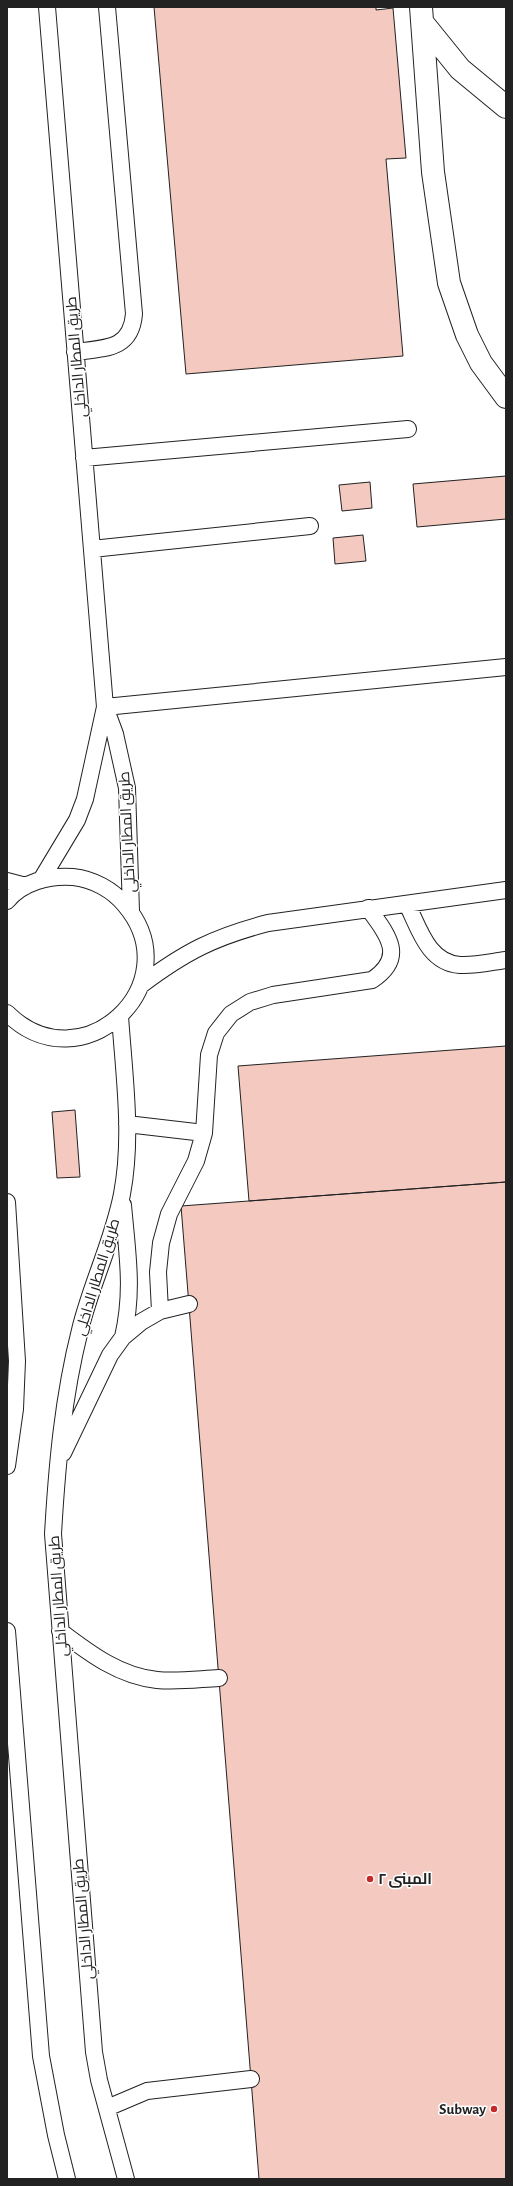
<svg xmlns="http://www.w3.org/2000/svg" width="513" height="2186" font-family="'Alegreya Sans',Cairo,sans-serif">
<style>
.building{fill:#f3c9c0;stroke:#222}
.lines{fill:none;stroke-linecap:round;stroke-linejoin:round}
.lane-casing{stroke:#222;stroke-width:18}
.street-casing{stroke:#222;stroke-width:24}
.lane{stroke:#fff;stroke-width:16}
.street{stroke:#fff;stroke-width:22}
.poi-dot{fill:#c62828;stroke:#fff;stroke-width:1.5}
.labels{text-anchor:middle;stroke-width:3;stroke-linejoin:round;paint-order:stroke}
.street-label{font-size:15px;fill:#222;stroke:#fff}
.poi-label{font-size:15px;font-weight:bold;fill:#222;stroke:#fff;text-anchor:start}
</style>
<rect width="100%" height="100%" fill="#fff"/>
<!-- building -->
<path class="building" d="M154 7H376V10L393 8 406 158 386 159 403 356 186 374Z
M506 476V519L417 527 413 484Z
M370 482 372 508 342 511 339 485Z
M363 535 366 561 335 564 333 538Z
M506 1046V1182L249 1201 238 1066Z
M75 1110 80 1177 57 1178 52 1112Z
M506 1182V2179H259L181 1206Z"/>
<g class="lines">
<defs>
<path id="lane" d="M47 7 105 707 115 734 127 788 131 911
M75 352C105 348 131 350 134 314L107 7
M84 458 408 429
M92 549 310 526
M105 707 506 667
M41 880 77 820 85 799 105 707
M7 881 26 886
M7 901C22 882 50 875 73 877 93 879 113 890 125 905 192 984 81 1087 7 1013
M407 904C419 928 428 963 460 965 475 966 491 962 506 960
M141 985C185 952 214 937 268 923L506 890
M120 1016C124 1075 133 1136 122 1194 113 1241 91 1284 80 1330 63 1397 57 1465 53 1534L94 2052 99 2080 126 2179
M127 1124 204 1133
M7 1202 17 1361 15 1409 7 1466
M123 1205C127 1252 134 1290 123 1337
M160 1311 158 1272 161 1243 169 1214 196 1161 204 1133 209 1055 216 1033 231 1014 250 1002 273 995 372 980C407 957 387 934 368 908
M63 1453 110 1355 123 1337 141 1322 160 1311 189 1304
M7 1631 41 2056 56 2135 67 2179
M60 1631C89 1653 119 1676 157 1680 177 1682 199 1679 219 1678
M107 2108 147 2091 251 2079"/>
<path id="street" d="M421 7 433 172 449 283 467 335 481 363 506 397
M422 22 460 69 506 107"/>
</defs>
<!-- lane casing -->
<use href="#lane" class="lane-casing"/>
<!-- street casing -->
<use href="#street" class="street-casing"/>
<!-- lane -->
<use href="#lane" class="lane"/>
<!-- street -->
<use href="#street" class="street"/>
</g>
<!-- markers -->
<g class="poi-dot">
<circle cx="370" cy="1879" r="4"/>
<circle cx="494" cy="2109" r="4"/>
</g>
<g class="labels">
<!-- street labels -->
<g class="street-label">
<text transform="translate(76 357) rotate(-95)" y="5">طريق المطار الداخلي</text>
<text transform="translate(127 832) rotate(-93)" y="5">طريق المطار الداخلي</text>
<text transform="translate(97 1277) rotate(-73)" y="5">طريق المطار الداخلي</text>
<text transform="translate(58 1596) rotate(-94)" y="5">طريق المطار الداخلي</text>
<text transform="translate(83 1919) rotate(-95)" y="5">طريق المطار الداخلي</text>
</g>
<!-- poi labels -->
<g class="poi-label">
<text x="378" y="1884">المبنى ٢</text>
<text x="486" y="2114" text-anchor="end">Subway</text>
</g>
</g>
<!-- border -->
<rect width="513" height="2186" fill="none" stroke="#222222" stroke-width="16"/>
</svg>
